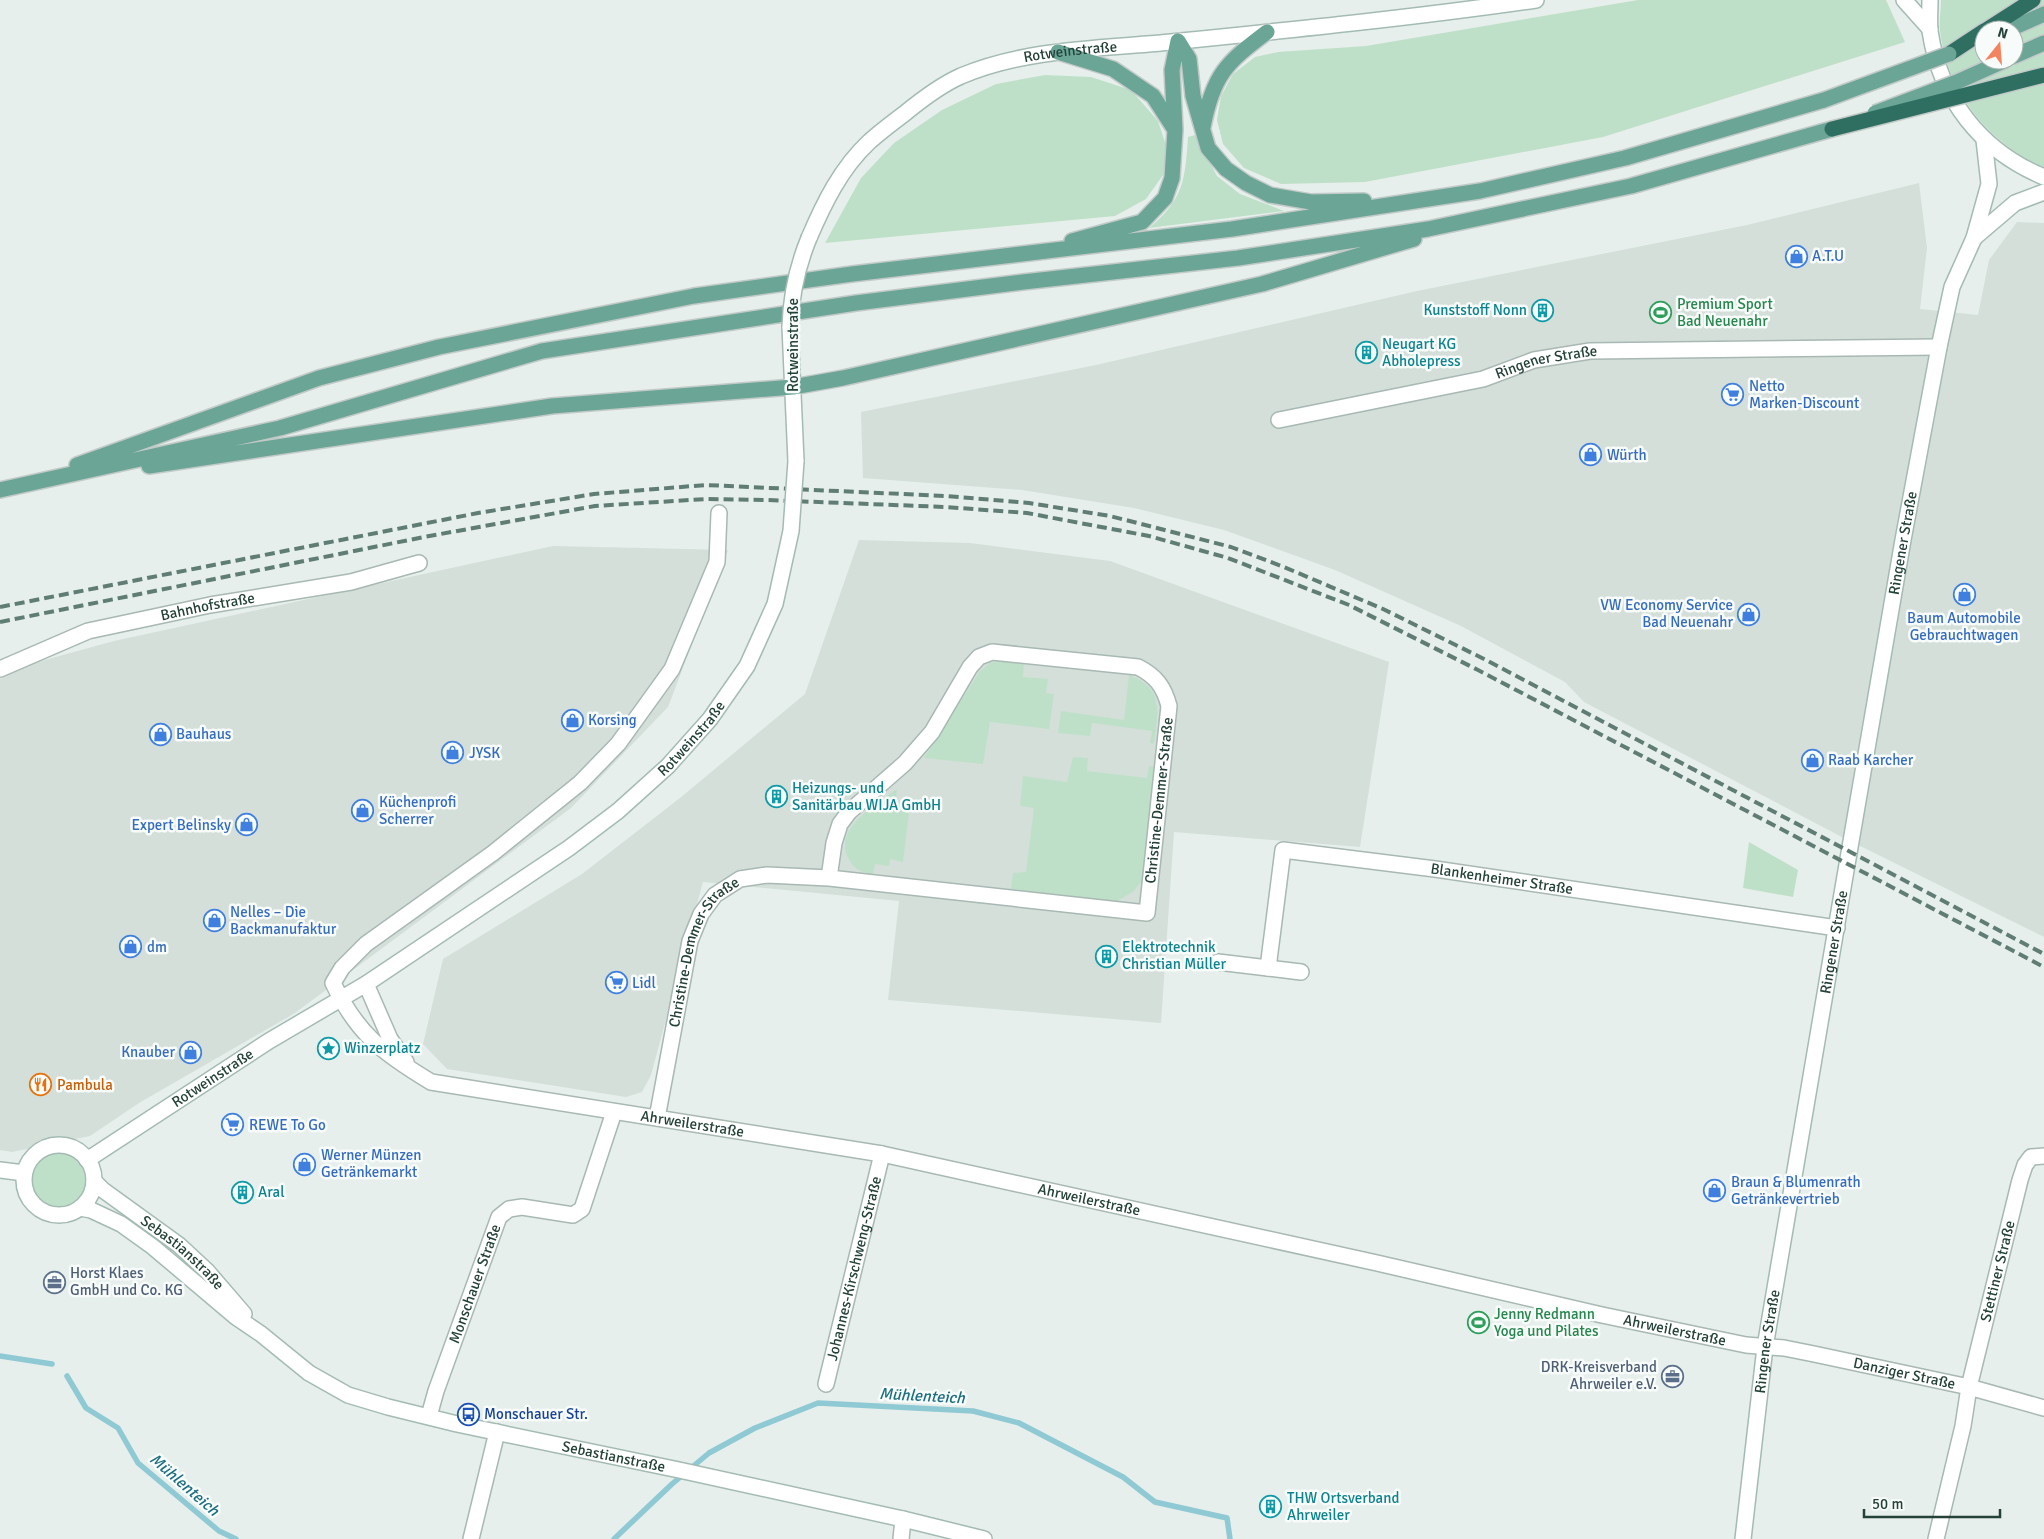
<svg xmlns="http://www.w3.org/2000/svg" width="2044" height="1539" font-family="Signika,sans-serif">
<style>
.built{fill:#d4dfda}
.green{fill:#bfe0c8;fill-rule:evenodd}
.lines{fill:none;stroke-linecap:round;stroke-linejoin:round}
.stream{stroke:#8ec9d4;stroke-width:5.5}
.street-casing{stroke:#a8b8b2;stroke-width:18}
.secondary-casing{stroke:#a4bbb3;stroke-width:18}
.primary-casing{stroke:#c2cac8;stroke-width:18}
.highway-casing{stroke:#c2cac8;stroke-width:18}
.street{stroke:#fff;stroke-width:15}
.secondary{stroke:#fff;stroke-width:15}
.primary{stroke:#6aa596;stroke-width:15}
.highway{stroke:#2f6f62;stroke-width:15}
.rail{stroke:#5f7d75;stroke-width:4;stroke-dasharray:10 5;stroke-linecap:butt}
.secondary-bridge-casing{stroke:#a4bbb3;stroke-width:18;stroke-linecap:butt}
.primary-bridge-casing{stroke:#c2cac8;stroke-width:18;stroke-linecap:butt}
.highway-bridge-casing{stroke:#c2cac8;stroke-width:18;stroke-linecap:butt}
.secondary-bridge{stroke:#fff;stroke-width:15}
.primary-bridge{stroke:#6aa596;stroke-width:15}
.highway-bridge{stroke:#2f6f62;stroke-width:15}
.labels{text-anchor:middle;stroke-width:5;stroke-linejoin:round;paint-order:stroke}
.street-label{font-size:15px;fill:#24423a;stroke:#f7fbf9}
.shop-label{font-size:15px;fill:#366cbe;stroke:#f7fbf9;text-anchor:start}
.leisure-label{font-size:15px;fill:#27864d;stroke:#f7fbf9;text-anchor:start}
.culture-label{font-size:15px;fill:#0d838f;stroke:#f7fbf9;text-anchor:start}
.food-label{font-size:15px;fill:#c56008;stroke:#f7fbf9;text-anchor:start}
.service-label{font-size:15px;fill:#4e5e75;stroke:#f7fbf9;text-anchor:start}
.transit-label{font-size:15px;fill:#164399;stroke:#f7fbf9;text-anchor:start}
.water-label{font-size:16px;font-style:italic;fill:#1c6f80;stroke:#f7fbf9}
</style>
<rect width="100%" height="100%" fill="#e6efeb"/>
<!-- built -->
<path class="built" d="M1919 183 1927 248 1920 309 1978 315 1989 260 2017 222 2044 223V937L1840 836 1584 702 1565 682 1461 626 1335 570 1224 530 1134 508 1022 490 863 478 861 412 1096 365 1417 291 1747 225Z
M859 540 970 543 1110 561 1389 662 1360 847 1174 832 1161 1023 888 1000 899 901 703 882 651 1075 642 1092 626 1097 447 1069 423 1044 443 959 582 874 680 798 805 694Z
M553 546 728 550 668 707 571 808 295 1013 139 1103 90 1136 12 1152 0 1150V679L23 666 114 641Z"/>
<!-- green -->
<path class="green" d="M1638 0H1886L1905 42 1603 137 1365 182 1281 184 1244 168 1223 144 1217 120 1221 96 1233 74 1255 57 1278 52 1366 46Z
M1941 0H2044V168C2034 162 2023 158 2014 151 1973 122 1946 81 1940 31 1939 21 1941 10 1941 0ZM1984 30H2014V60H1984Z
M1045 75 1091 77 1131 90 1158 121 1167 148 1163 175 1146 199 1115 216 825 243 861 178 894 143 942 110 996 84Z
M1195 135 1217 176 1240 194 1284 211 1149 228C1184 199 1185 180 1188 137Z
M998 661 1024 664 1023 677 1048 679 1046 693 1054 694 1049 729 990 722 983 764 924 758 980 671 990 663Z
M1129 675C1165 688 1158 712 1154 744L1150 743 1152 731 1092 723 1090 736 1058 733 1061 711 1124 720Z
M1073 757 1088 758 1087 771 1147 778 1149 766 1154 767 1144 872 1141 882 1133 892 1117 901 1011 889 1013 873 1026 872 1034 808 1020 806 1023 776 1067 782Z
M897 789 895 809 909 813 903 862 890 859 889 866 875 864 873 874C863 873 855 870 850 861 830 829 876 805 897 789Z
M1749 842 1798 870 1793 897 1743 888Z
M30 1179a28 28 0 1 1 56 0a28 28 0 1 1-56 0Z"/>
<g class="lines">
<!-- stream -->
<path class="stream" d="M0 1356 52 1364
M67 1376 86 1408 118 1428 138 1463 219 1531 236 1539
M614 1539 672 1484 709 1453 755 1428 818 1403 973 1411 1019 1423 1123 1477 1155 1502 1227 1518 1230 1539"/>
<defs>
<g id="street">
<path id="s1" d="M1279 420 1483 379 1534 360 1590 351 1939 347"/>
<path id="s2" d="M719 513 717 562 672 669 618 744 580 783 493 853 366 944 342 968 333 983C357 1034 383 1053 431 1082L882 1154 1377 1263 1602 1315 1746 1345 1784 1348 1814 1354 1969 1387 2044 1408"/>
<path id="s3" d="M0 669 88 631 210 605 351 582 419 563"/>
<path id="s4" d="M1218 962 1268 968 1283 850 1435 869 1837 928"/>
<path d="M1268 968 1301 972"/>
<path d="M366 984 390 1039 406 1062"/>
<path id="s5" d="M657 1118 690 941 701 914 715 895 740 879 767 875 829 878 1147 913 1169 706C1164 687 1156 676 1138 667L992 652 979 657 970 667 932 732 905 763 849 812 840 824 834 843 829 878"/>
<path id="s6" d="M826 1384 882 1154"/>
<path id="s7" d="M429 1416 436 1391 499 1217 509 1209 522 1207 573 1215 582 1209 614 1112"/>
<path d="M471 1539 497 1432"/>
<path d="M901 1539 903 1519"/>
<path id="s8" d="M1936 1539 1963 1426 1969 1387 2020 1180 2025 1165 2031 1157 2044 1156"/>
</g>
<g id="secondary">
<path d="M1904 0 1930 29"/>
<path d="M1930 0C1930 10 1929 21 1930 31 1940 99 1981 151 2044 177"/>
<path id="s9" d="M809 238C824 203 841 168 869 142 880 132 892 123 904 114 921 100 941 85 961 76 1030 47 1108 49 1181 41 1300 29 1418 17 1536 0"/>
<path d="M1974 238 2015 203 2044 192"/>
<path d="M790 327 796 461"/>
<circle cx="59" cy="1180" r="35"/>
<path id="s10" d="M87 1160 269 1041 366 984 569 848 618 811 668 766 710 719 747 666 775 604 791 531"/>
<path d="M0 1170 24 1173"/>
<path id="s11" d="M94 1181 103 1190 179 1245 207 1271 244 1314"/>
<path id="s12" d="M80 1208 91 1210 121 1224 153 1247 236 1317 261 1334 309 1373 348 1395 388 1407 457 1424 679 1470 903 1519 984 1539"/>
<path id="s13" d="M1743 1539 1765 1347 1844 882 1903 540 1939 347 1952 287 1974 238 1989 184 1984 140"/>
</g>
<path id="primary" d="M2008 30 2044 14
M1178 41 1189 59 1193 96 1208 148 1226 169 1246 183 1270 195 1311 202 1364 201
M1058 52 1113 69 1153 96 1175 130 1172 178 1165 198 1142 222 1072 241
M2014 56 2044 43
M1203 127C1213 75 1226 63 1267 32
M1175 129 1172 70 1178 41
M77 465 319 378 439 347 694 296 852 274 1232 229 1480 191 1625 158 1824 100
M149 466 552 406 793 387 843 378 1262 284 1414 239
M0 490 280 428 542 351 856 303 1023 282 1238 258 1428 229 1631 186 1832 129"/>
<path id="highway" d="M1986 30 2033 0
M1949 54 1984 31"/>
</defs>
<!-- street casing -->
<use href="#street" class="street-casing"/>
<!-- secondary casing -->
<use href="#secondary" class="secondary-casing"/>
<!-- primary casing -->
<use href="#primary" class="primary-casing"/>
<!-- highway casing -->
<use href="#highway" class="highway-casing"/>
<!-- street -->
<use href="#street" class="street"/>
<!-- secondary -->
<use href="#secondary" class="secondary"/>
<!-- primary -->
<use href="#primary" class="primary"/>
<!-- highway -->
<use href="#highway" class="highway"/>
<!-- rail -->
<path class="rail" d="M0 607 478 513 594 494 706 485 946 496 1029 503 1110 516 1231 547 1284 567 1383 609 1484 659 2044 954
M0 622 424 537 595 506 706 499 767 500 945 507 1027 513 1149 536 1228 558 1349 605 1478 670 2044 967"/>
<defs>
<path id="secondary-bridge" d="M790 327C791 295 797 267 809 238
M791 531 796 461"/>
<path id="primary-bridge" d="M1824 100 1949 54
M1875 113 1957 82 2006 60"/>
<path id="highway-bridge" d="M1832 129 2044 75"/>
</defs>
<!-- secondary-bridge casing -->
<use href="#secondary-bridge" class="secondary-bridge-casing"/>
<!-- primary-bridge casing -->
<use href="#primary-bridge" class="primary-bridge-casing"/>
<!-- highway-bridge casing -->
<use href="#highway-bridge" class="highway-bridge-casing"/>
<!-- secondary-bridge -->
<use href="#secondary-bridge" class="secondary-bridge"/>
<!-- primary-bridge -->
<use href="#primary-bridge" class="primary-bridge"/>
<!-- highway-bridge -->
<use href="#highway-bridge" class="highway-bridge"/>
</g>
<!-- icons -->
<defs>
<symbol id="shop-ring" viewBox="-11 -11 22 22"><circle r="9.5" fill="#f7fbf9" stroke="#3f7fe0" stroke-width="1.5"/><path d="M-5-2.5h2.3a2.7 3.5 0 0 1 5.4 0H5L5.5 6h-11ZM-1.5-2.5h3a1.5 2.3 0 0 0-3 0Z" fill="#3f7fe0"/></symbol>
<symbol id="building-ring" viewBox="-11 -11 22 22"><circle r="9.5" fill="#f7fbf9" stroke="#0f9aa8" stroke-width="1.5"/><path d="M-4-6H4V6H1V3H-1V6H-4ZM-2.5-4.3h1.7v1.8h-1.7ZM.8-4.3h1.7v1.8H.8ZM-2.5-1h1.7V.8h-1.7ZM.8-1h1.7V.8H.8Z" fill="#0f9aa8"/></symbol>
<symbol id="stadium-ring" viewBox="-11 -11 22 22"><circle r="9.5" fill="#f7fbf9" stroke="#2e9e5b" stroke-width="1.5"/><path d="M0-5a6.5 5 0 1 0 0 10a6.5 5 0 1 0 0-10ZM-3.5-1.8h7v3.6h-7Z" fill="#2e9e5b"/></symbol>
<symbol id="supermarket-ring" viewBox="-11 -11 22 22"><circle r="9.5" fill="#f7fbf9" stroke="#3f7fe0" stroke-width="1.5"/><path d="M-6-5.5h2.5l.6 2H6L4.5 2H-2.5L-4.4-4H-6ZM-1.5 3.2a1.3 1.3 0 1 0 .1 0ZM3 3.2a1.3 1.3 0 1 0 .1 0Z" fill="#3f7fe0"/></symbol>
<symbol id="sight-ring" viewBox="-11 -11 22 22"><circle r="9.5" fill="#f7fbf9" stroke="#0f9aa8" stroke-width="1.5"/><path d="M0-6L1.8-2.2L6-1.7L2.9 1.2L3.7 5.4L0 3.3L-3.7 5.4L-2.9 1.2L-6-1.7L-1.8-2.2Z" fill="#0f9aa8"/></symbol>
<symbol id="restaurant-ring" viewBox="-11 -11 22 22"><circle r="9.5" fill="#f7fbf9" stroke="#e8710a" stroke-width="1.5"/><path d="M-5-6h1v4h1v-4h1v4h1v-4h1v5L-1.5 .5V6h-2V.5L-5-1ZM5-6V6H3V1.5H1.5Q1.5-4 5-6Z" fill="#e8710a"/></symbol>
<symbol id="office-ring" viewBox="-11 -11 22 22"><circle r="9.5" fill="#f7fbf9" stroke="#5c6f8a" stroke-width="1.5"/><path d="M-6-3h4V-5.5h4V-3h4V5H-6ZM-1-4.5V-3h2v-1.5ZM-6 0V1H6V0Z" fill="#5c6f8a"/></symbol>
<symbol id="bus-ring" viewBox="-11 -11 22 22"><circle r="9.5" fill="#f7fbf9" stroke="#1a4fb4" stroke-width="1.5"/><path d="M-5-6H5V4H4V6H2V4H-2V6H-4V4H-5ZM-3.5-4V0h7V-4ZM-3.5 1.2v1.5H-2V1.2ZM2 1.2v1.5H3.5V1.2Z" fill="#1a4fb4"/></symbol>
</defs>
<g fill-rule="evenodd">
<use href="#shop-ring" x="1784" y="244" width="25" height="25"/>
<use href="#building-ring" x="1530" y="298" width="25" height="25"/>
<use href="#stadium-ring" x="1648" y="300" width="25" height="25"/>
<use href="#building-ring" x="1354" y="340" width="25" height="25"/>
<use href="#supermarket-ring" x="1720" y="382" width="25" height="25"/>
<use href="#shop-ring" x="1578" y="442" width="25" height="25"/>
<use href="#shop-ring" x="1952" y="582" width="25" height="25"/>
<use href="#shop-ring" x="1736" y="602" width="25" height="25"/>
<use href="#shop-ring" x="560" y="708" width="25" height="25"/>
<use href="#shop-ring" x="148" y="722" width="25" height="25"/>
<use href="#shop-ring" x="440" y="740" width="25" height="25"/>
<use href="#shop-ring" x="1800" y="748" width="25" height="25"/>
<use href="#building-ring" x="764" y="784" width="25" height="25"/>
<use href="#shop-ring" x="350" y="798" width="25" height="25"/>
<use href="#shop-ring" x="234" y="812" width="25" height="25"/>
<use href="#shop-ring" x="202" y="908" width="25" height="25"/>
<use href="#shop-ring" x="118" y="934" width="25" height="25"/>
<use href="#building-ring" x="1094" y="944" width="25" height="25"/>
<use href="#supermarket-ring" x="604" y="970" width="25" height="25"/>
<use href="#sight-ring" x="316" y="1036" width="25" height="25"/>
<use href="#shop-ring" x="178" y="1040" width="25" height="25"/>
<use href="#restaurant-ring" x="28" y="1072" width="25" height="25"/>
<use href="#supermarket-ring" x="220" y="1112" width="25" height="25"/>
<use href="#shop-ring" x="292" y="1152" width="25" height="25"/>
<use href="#shop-ring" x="1702" y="1178" width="25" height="25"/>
<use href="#building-ring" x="230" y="1180" width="25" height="25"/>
<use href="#office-ring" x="42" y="1270" width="25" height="25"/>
<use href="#stadium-ring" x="1466" y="1310" width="25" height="25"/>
<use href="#office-ring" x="1660" y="1364" width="25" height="25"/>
<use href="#bus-ring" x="456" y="1402" width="25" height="25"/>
<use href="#building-ring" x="1258" y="1494" width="25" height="25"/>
</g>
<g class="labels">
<!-- street labels -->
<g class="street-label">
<text dy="5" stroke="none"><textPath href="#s9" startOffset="340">Rotweinstraße</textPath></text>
<text transform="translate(793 345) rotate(-90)" y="5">Rotweinstraße</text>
<text dy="5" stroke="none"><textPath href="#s1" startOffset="274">Ringener Straße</textPath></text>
<text dy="5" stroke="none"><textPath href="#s13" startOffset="1009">Ringener Straße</textPath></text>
<text dy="5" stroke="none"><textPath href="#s3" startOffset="218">Bahnhofstraße</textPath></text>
<text dy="5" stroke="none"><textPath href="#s10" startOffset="739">Rotweinstraße</textPath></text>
<text dy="5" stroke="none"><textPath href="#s5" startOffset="785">Christine-Demmer-Straße</textPath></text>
<text dy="5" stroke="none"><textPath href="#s4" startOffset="390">Blankenheimer Straße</textPath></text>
<text dy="5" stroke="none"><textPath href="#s13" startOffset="604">Ringener Straße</textPath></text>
<text dy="5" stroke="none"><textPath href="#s5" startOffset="176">Christine-Demmer-Straße</textPath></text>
<text dy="5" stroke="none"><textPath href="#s10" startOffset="150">Rotweinstraße</textPath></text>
<text dy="5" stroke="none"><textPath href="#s2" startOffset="1038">Ahrweilerstraße</textPath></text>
<text dy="5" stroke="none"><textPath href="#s2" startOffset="1442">Ahrweilerstraße</textPath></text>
<text dy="5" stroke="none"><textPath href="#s11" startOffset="114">Sebastianstraße</textPath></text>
<text dy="5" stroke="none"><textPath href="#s6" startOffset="119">Johannes-Kirschweng-Straße</textPath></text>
<text dy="5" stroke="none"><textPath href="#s8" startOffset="275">Stettiner Straße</textPath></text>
<text dy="5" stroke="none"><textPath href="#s7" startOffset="140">Monschauer Straße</textPath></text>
<text dy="5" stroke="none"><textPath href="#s2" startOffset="2042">Ahrweilerstraße</textPath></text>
<text dy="5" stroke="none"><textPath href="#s13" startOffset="199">Ringener Straße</textPath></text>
<text dy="5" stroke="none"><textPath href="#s2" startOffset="2276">Danziger Straße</textPath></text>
<text dy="5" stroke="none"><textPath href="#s12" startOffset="602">Sebastianstraße</textPath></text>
</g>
<!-- shop labels -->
<g class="shop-label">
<text x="1812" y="261">A.T.U</text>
<text x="1749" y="391">Netto<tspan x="1749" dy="17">Marken-Discount</tspan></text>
<text x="1607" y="460">Würth</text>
<text x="1733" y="610" text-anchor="end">VW Economy Service<tspan x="1733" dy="17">Bad Neuenahr</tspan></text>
<text x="1964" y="623" text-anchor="middle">Baum Automobile<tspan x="1964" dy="17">Gebrauchtwagen</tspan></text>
<text x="588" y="725">Korsing</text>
<text x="176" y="739">Bauhaus</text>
<text x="469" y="758">JYSK</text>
<text x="1828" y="765">Raab Karcher</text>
<text x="379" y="807">Küchenprofi<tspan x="379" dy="17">Scherrer</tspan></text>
<text x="231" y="830" text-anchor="end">Expert Belinsky</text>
<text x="230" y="917">Nelles – Die<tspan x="230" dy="17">Backmanufaktur</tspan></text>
<text x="147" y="952">dm</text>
<text x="632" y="988">Lidl</text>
<text x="175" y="1057" text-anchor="end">Knauber</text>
<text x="249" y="1130">REWE To Go</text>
<text x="321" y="1160">Werner Münzen<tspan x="321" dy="17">Getränkemarkt</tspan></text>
<text x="1731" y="1187">Braun &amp; Blumenrath<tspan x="1731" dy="17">Getränkevertrieb</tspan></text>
</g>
<!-- leisure labels -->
<g class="leisure-label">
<text x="1677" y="309">Premium Sport<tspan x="1677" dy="17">Bad Neuenahr</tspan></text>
<text x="1494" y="1319">Jenny Redmann<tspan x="1494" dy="17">Yoga und Pilates</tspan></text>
</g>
<!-- culture labels -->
<g class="culture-label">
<text x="1527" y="315" text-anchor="end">Kunststoff Nonn</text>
<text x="1382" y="349">Neugart KG<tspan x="1382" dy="17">Abholepress</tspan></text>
<text x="792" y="793">Heizungs- und<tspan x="792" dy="17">Sanitärbau WIJA GmbH</tspan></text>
<text x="1122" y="952">Elektrotechnik<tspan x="1122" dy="17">Christian Müller</tspan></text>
<text x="344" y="1053">Winzerplatz</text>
<text x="258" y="1197">Aral</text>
<text x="1287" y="1503">THW Ortsverband<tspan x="1287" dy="17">Ahrweiler</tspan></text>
</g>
<!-- food labels -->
<g class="food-label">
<text x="57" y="1090">Pambula</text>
</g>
<!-- service labels -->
<g class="service-label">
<text x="70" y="1278">Horst Klaes<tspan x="70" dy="17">GmbH und Co. KG</tspan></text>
<text x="1657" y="1372" text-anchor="end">DRK-Kreisverband<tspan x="1657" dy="17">Ahrweiler e.V.</tspan></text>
</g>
<!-- transit labels -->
<g class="transit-label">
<text x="484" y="1419">Monschauer Str.</text>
</g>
<!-- water labels -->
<g class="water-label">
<text transform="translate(922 1395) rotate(3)" y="6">Mühlenteich</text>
<text transform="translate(185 1484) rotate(41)" y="6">Mühlenteich</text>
</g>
</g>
<!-- north arrow -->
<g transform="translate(1999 45) rotate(17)"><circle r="24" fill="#f7fbf9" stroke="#a3b1ad"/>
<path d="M0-4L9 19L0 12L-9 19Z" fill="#f4845f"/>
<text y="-8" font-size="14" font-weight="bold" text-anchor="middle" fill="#24423a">N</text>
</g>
<!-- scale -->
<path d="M1864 1509v8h136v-8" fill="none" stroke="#24423a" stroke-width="2.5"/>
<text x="1872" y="1509" font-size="15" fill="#24423a" stroke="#f7fbf9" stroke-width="4" paint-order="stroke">50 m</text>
</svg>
